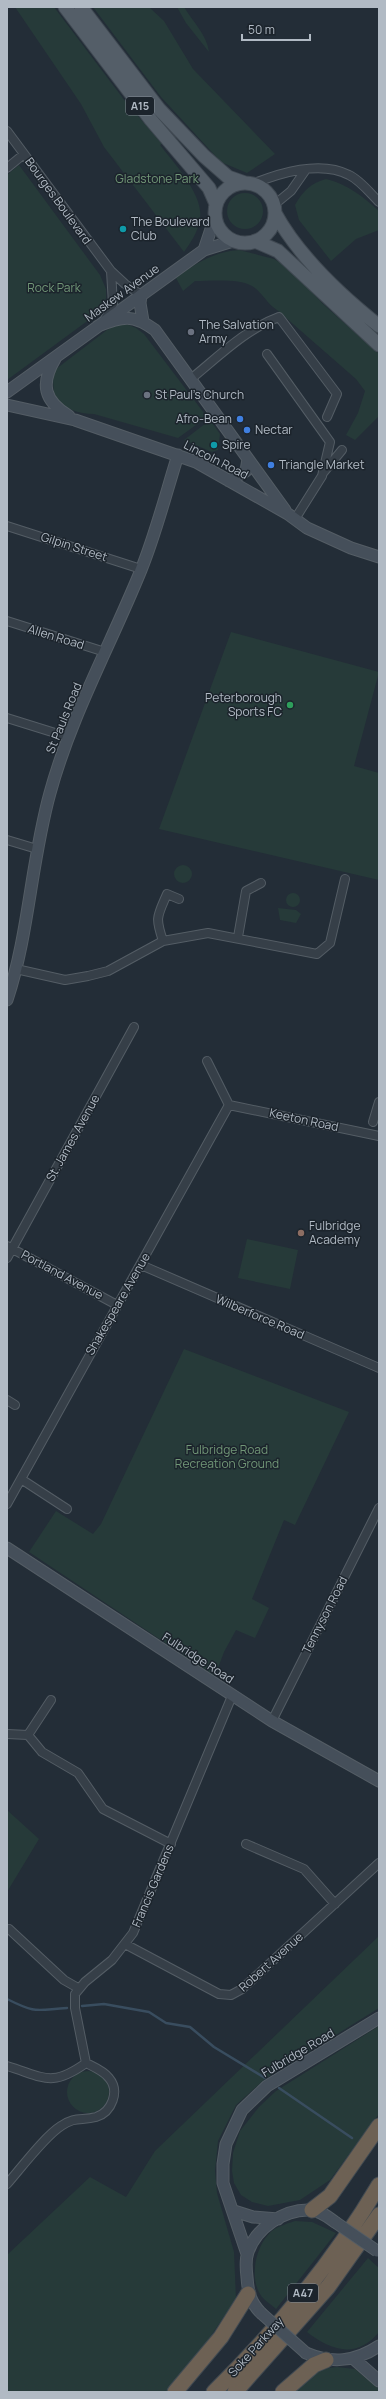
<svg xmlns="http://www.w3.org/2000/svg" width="386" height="2399" font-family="Manrope,sans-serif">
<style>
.green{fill:#263a39}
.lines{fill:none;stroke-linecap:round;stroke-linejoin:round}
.stream{stroke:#394d5f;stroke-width:2.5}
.street-casing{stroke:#545d65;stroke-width:10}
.secondary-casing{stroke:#545d65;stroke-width:13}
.primary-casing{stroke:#3f4851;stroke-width:15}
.highway-casing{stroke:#414a52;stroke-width:17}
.street{stroke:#363f48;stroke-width:8}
.secondary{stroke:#454f5a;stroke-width:11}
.primary{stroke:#545e68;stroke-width:13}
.highway{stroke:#6d6154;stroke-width:15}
.secondary-bridge-casing{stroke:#545d65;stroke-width:13;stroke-linecap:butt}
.secondary-bridge{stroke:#454f5a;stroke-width:11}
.culture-dot{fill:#0f9aa8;stroke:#1c242c;stroke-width:1.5}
.worship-dot{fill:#6b7280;stroke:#1c242c;stroke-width:1.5}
.shop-dot{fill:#3f7fe0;stroke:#1c242c;stroke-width:1.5}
.leisure-dot{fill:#2e9e5b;stroke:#1c242c;stroke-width:1.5}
.education-dot{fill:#8d6e63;stroke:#1c242c;stroke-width:1.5}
.labels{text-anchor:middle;stroke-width:3;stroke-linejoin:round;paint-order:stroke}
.shield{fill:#1c242c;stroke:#848d96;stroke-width:1}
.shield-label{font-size:11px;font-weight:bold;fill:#b1bac4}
.park-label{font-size:12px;fill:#719777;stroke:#1c242c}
.street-label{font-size:12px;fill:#b1bac4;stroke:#1c242c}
.poi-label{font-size:12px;fill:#b1bac4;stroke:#1c242c;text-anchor:start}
</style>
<rect width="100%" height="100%" fill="#232d37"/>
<!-- green -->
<path class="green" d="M15 7H54L125 101 162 144 160 145C174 163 204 195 200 219 198 232 191 242 184 252L104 147 81 104Z
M93 7H149L164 21 193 69 275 154 247 173 221 162 161 97Z
M177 7H184C193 22 207 35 209 52L186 23Z
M19 165 100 275 106 289V298L101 311 7 380V175Z
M326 179C348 184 363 197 379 211V230L356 239 331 261 299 220 295 205C303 191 311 183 326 179Z
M227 211a18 18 0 1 1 36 0a18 18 0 1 1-36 0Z
M239 250 274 259 289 268 323 304 379 354V416L355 440 346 435 358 413 365 391 356 379 277 310C267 304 262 292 252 286 239 278 210 281 195 281L183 291 176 278C196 263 214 252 239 250Z
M121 322 136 328 144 334 207 417 178 438 94 414C78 414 65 409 54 397L53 377 56 369 107 330Z
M210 420 220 434 218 450 212 452 184 440Z
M231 632 379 672 354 766 379 773V880L159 829Z
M174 874a9 9 0 1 1 18 0a9 9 0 1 1-18 0Z
M286 900a7 7 0 1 1 14 0a7 7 0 1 1-14 0Z
M278 908 296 910 301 914 296 923 280 920Z
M247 1239 298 1250 290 1289 238 1278Z
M184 1349 349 1412 295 1525 284 1520 252 1599 269 1608 255 1638 236 1630 224 1652 215 1676 29 1552 56 1511 93 1534 101 1524Z
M7 1810 39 1839 7 1892Z
M379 1936V2008L265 2079 236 2105 218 2141 215 2171 217 2193 234 2252 236 2299 206 2343 166 2392H7V2255L90 2177 126 2197 155 2151Z
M379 2026V2114L330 2180 300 2200 268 2206 252 2202 241 2195 234 2183 232 2171 233 2153 240 2131 259 2107 276 2091Z
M67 2092a21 21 0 1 1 42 0a21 21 0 1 1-42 0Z
M295 2221 312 2222 336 2233 276 2309C272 2305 263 2300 260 2294 250 2278 255 2249 268 2235 274 2227 286 2224 295 2221Z
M368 2258 379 2268V2332C357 2359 331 2351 307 2332Z
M337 2367 355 2369 379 2389V2392H295L321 2369Z"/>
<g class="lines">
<!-- stream -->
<path class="stream" d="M7 1999C37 2014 35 2010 67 2008
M82 2006 104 2004 149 2012 166 2023 190 2027 214 2047 265 2078
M279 2088 352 2138"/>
<defs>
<path id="street" d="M7 131 111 271 125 284 141 295
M7 168 24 154
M252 184C280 173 320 160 349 175 360 180 370 193 379 202
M274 205 291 191 305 171
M105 319 113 304 111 271
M267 354 330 442 322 476 295 519
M192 378C219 356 246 329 279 317L337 394 327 417
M323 473 342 450
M7 526 141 569
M7 621 105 652
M7 718 68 737
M7 840 37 849
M238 937 246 891 261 883
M163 941C155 917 157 917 167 894L179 899
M16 969 65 980 88 976 108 971 163 941 208 933 317 954 330 943 345 879
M207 1061 229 1105
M229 1105 379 1136
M373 1122 379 1102
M7 1246 117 1305
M7 1258 134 1027
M141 1265 379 1368
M7 1400 15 1405
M21 1479 67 1509
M7 1504 229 1105
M272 1721 379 1508
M7 1734 28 1735 42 1752 78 1773 103 1809 171 1844
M28 1735 51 1700
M246 1844 304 1869 335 1904
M9 1929 64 1980 78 1988
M125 1944 219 1994 231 1995 242 1989 379 1863
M86 2063 75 2008V1994L85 1982 112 1960 133 1933 232 1696
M7 2066C44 2077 51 2088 86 2063
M7 2184C21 2168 45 2136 61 2126 75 2116 82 2121 96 2117 112 2112 120 2091 109 2078 104 2071 94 2067 86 2063"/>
<path id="secondary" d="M204 250 215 217
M141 295 140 303 143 321
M98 326C123 316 133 314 155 330L285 510
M55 359C40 384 44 401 69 416
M7 392 204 250 233 241
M7 405 75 420 196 462 288 514 307 528 351 548 379 557
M229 481 246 471 248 459
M7 1000C29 934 31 861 50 793 71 716 111 644 141 570 156 533 166 493 178 455
M7 1548 272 1721 379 1781
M234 2211 253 2217 278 2219
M247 2254 223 2183V2164L226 2144 242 2110 267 2086 379 2018
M261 2313C250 2302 248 2292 247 2277 246 2269 245 2260 248 2252 256 2228 284 2209 310 2210 319 2210 328 2217 335 2222
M306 2353C332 2364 355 2362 379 2346
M354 2359 379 2381"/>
<path id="primary" d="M65 7 151 120 209 188 216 204
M81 7 159 109 204 156 228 177 245 183
M215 213a30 30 0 1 1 60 0a30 30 0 1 1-60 0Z
M275 213C299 257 340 295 379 326
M255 241 278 251 379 345"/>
<path id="highway" d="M312 2210 330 2196 379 2126
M175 2392 221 2337 248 2294
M214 2392C277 2330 334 2261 379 2185
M235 2392 328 2287 379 2215
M283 2392 314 2365 326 2360"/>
</defs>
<!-- street casing -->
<use href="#street" class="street-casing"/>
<!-- secondary casing -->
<use href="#secondary" class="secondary-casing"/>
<!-- primary casing -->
<use href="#primary" class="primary-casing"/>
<!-- highway casing -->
<use href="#highway" class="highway-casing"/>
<!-- street -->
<use href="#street" class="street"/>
<!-- secondary -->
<use href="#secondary" class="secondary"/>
<!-- primary -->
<use href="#primary" class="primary"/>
<!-- highway -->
<use href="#highway" class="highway"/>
<defs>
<path id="secondary-bridge" d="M335 2222 377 2251
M261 2313 306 2353"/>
</defs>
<!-- secondary-bridge casing -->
<use href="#secondary-bridge" class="secondary-bridge-casing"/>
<!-- secondary-bridge -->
<use href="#secondary-bridge" class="secondary-bridge"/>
</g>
<!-- markers -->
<g class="culture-dot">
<circle cx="123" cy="229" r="4"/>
<circle cx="214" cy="445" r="4"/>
</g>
<g class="worship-dot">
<circle cx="191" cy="332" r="4"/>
<circle cx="147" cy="395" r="4"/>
</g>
<g class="shop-dot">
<circle cx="240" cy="419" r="4"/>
<circle cx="247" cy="430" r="4"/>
<circle cx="271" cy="465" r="4"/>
</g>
<circle class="leisure-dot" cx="290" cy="705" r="4"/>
<circle class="education-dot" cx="301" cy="1233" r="4"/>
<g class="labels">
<!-- shield labels -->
<g class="shield">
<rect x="126" y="97" width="28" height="18" rx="3"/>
<rect x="288" y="2284" width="30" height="18" rx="3"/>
</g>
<g class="shield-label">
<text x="140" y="110">A15</text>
<text x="303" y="2297">A47</text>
</g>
<!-- park labels -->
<g class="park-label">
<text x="157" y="183">Gladstone Park</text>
<text x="54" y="292">Rock Park</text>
<text x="227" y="1454">Fulbridge Road<tspan x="227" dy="14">Recreation Ground</tspan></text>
</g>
<!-- street labels -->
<g class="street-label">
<text transform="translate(58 201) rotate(54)" y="4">Bourges Boulevard</text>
<text transform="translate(122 293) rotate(-36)" y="4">Maskew Avenue</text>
<text transform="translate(216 460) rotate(27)" y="4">Lincoln Road</text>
<text transform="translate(74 547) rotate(18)" y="4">Gilpin Street</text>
<text transform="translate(56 637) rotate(17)" y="4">Allen Road</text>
<text transform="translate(64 718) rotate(-68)" y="4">St Pauls Road</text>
<text transform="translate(304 1120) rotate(12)" y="4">Keeton Road</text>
<text transform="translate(73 1138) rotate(-61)" y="4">St. James Avenue</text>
<text transform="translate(62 1275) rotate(28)" y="4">Portland Avenue</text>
<text transform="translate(118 1304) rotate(-60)" y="4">Shakespeare Avenue</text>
<text transform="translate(260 1317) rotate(23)" y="4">Wilberforce Road</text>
<text transform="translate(325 1615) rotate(-63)" y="4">Tennyson Road</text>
<text transform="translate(198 1658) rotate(33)" y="4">Fulbridge Road</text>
<text transform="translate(153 1886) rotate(-67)" y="4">Francis Gardens</text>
<text transform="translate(271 1962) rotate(-42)" y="4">Robert Avenue</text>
<text transform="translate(298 2053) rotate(-31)" y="4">Fulbridge Road</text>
<text transform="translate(256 2347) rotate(-48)" y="4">Soke Parkway</text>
</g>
<!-- poi labels -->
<g class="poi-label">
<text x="131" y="226">The Boulevard<tspan x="131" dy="14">Club</tspan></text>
<text x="199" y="329">The Salvation<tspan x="199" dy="14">Army</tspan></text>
<text x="155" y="399">St Paul's Church</text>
<text x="232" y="423" text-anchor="end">Afro-Bean</text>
<text x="255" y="434">Nectar</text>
<text x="222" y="449">Spire</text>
<text x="279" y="469">Triangle Market</text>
<text x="282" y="702" text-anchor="end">Peterborough<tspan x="282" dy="14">Sports FC</tspan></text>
<text x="309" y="1230">Fulbridge<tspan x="309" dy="14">Academy</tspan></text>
</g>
</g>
<!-- border -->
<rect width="386" height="2399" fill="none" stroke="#b1bac4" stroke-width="16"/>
<!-- scale -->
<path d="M242 34v6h68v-6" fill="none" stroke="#b1bac4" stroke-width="2"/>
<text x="248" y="34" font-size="12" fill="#b1bac4" stroke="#1c242c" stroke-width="3" paint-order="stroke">50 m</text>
</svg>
